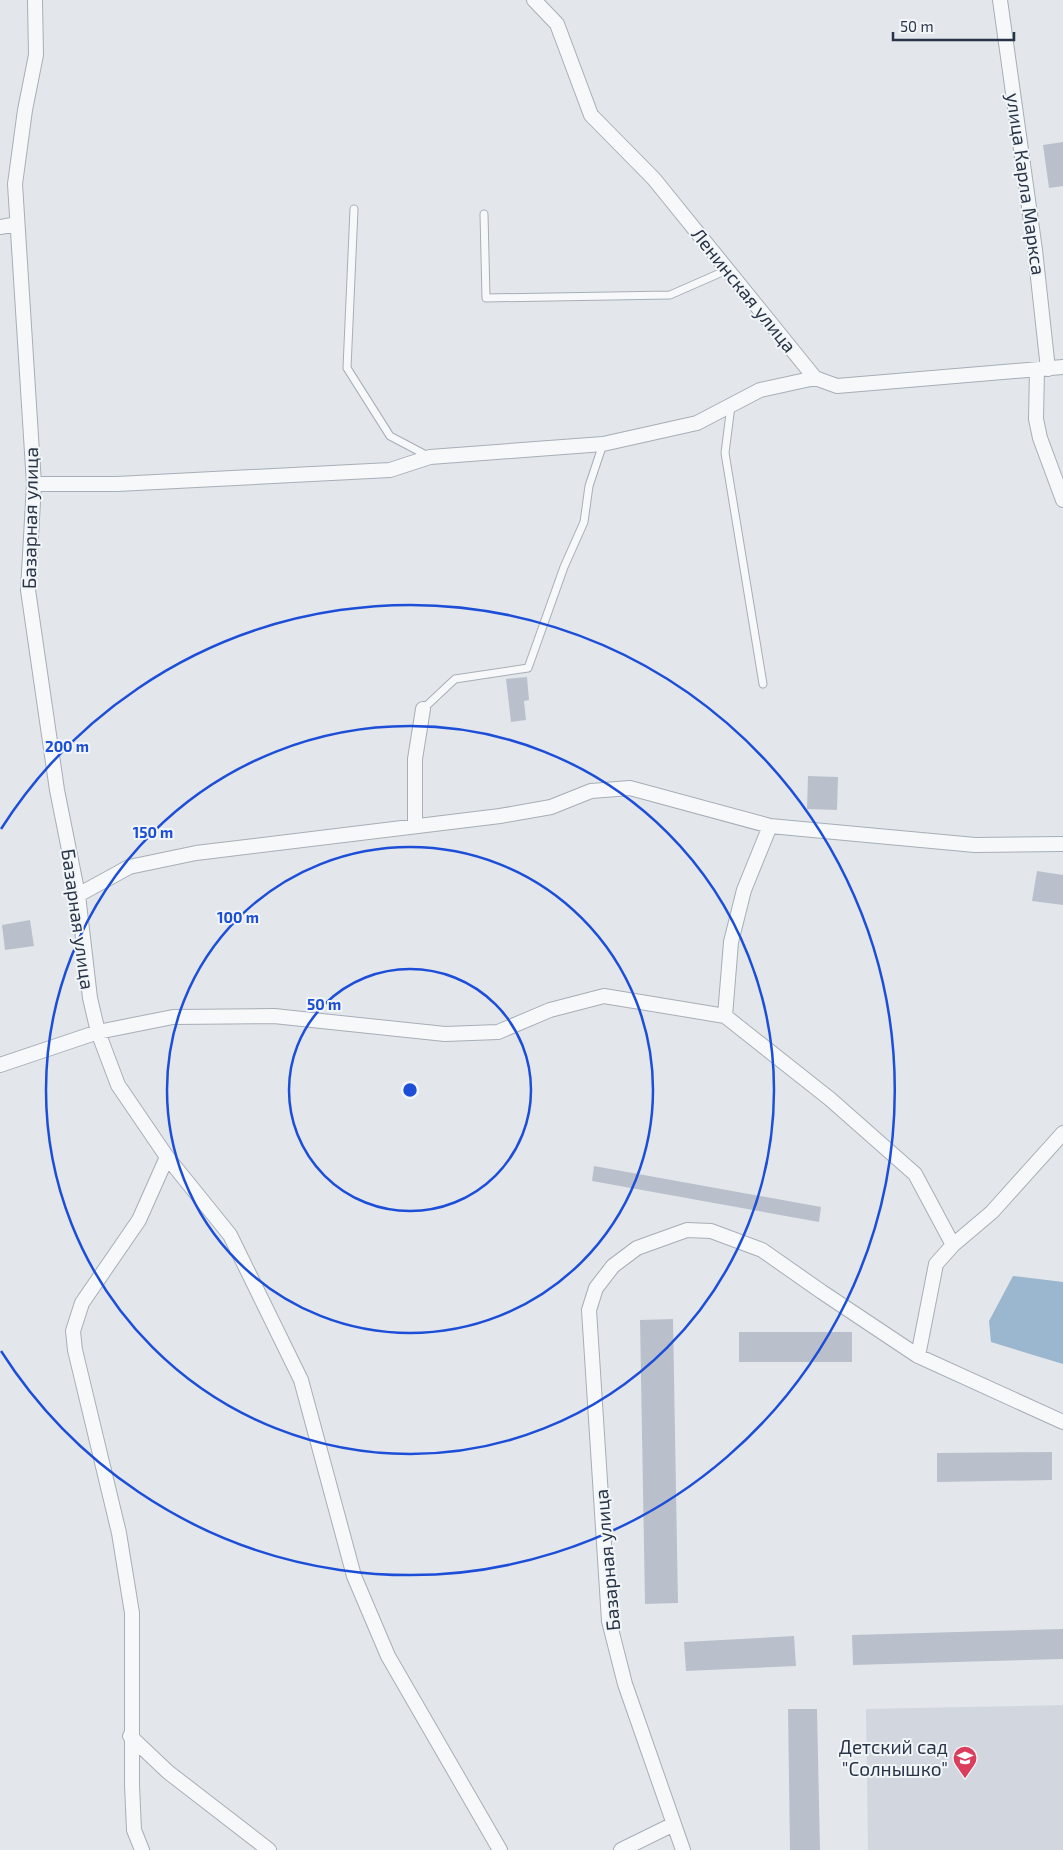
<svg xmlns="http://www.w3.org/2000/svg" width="1063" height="1850" font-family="'Exo 2',sans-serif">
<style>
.built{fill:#d1d6df}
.water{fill:#9bb7cf}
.building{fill:#bac0cb}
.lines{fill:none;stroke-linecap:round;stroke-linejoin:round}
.lane-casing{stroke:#a7aeb7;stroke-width:9}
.street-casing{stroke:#a7aeb7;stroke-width:16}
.lane{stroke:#f6f8fa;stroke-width:7}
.street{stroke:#f6f8fa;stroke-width:14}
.ring{fill:none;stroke:#1d4ed8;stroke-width:2.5}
.labels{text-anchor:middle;stroke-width:4;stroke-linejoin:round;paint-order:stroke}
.street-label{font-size:19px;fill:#293547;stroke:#f3f6f9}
.poi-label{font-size:19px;fill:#293547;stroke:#f3f6f9;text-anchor:end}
.centre{fill:#1d4ed8;stroke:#f3f6f9;stroke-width:2.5}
.ring-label{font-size:15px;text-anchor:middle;font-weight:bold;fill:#1d4ed8;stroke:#f3f6f9;stroke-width:4;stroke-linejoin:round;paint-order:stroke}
</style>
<rect width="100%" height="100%" fill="#e3e7ec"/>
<!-- built -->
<path class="built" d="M1063 1705V1850H868L866 1709Z"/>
<!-- water -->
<path class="water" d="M1013 1276 1063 1282V1364L991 1342 989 1321Z"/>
<!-- building -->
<path class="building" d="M1063 142V186L1049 188 1043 145Z
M527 677 529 700 524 701 526 720 511 722 506 679Z
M808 776 838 777 837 810 807 809Z
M1037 871 1063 875V905L1032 901Z
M30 920 34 946 5 950 2 925Z
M594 1166 821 1207 819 1222 592 1181Z
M673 1319 678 1603 645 1604 640 1320Z
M739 1332H852V1362H739Z
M1052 1452V1480L937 1482V1453Z
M1063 1629V1659L853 1665 852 1635Z
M794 1636 796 1666 686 1671 684 1642Z
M788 1709H817L820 1850H790Z"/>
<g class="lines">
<defs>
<path id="lane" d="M354 209 347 368 390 436 428 456
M484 214 486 298 670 295 727 270
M731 406 725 453 763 684
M423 709 455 679 528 668 564 567 584 522 589 486 603 444"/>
<path id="street" d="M35 0 36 55 25 110 15 184 34 484 28 590 57 790 78 895 90 998 98 1032 118 1085 167 1157 230 1235 301 1380 354 1576 388 1656 500 1850
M534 0 557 24 591 115 654 179 815 378 837 386 1063 367
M1000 0 1035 250 1048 369
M0 227 17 224
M1037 370 1036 419 1040 438 1063 500
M34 484H117L390 470 430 457 603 444 697 423 760 390 815 378
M415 826V759L423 709
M78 895 129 867 196 853 500 816 551 807 591 791 630 788 770 826 975 845 1063 844
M725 1016 731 942 744 890 770 826
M0 1065 98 1032 173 1017 274 1016 445 1034 498 1032 550 1010 604 996 725 1016 830 1099 915 1174 953 1245 936 1264 918 1356
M953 1245 992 1212 1063 1133
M130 1736 168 1772 269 1850
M142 1850 134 1830 132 1785V1613L119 1533 75 1350 73 1331 82 1303 139 1220 167 1157
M621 1850 674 1824
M683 1850 625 1684 609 1621 589 1310 596 1288 613 1266 637 1248 687 1230 711 1231 762 1250 822 1292 918 1356 1063 1422"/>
</defs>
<!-- lane casing -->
<use href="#lane" class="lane-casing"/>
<!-- street casing -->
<use href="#street" class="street-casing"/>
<!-- lane -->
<use href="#lane" class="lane"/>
<!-- street -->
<use href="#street" class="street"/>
</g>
<!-- distance rings -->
<g class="ring">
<circle cx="410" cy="1090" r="121"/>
<circle cx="410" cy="1090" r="243"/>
<circle cx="410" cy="1090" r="364"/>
<path d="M1 829A485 485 0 1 1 1 1351"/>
</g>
<!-- icons -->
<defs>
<symbol id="school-pin" viewBox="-11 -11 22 30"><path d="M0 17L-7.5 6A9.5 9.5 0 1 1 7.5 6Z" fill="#db3e5d" stroke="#f3f6f9"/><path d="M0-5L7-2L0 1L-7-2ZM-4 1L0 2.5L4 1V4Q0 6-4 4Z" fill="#fff"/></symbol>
</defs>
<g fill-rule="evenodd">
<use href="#school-pin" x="951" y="1744" width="28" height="38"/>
</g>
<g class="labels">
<!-- street labels -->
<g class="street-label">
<text transform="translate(1026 184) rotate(82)" y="7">улица Карла Маркса</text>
<text transform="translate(744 290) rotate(51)" y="7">Ленинская улица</text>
<text transform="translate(30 518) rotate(-89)" y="7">Базарная улица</text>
<text transform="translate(78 919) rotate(82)" y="7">Базарная улица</text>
<text transform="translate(607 1560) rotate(-95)" y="7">Базарная улица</text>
</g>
<!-- poi labels -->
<g class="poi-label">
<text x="948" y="1754">Детский сад<tspan x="948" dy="22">"Солнышко"</tspan></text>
</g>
</g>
<circle cx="410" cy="1090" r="8" class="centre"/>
<g class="ring-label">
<text x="67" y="752">200 m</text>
<text x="153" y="838">150 m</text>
<text x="238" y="923">100 m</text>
<text x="324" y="1010">50 m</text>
</g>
<!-- scale -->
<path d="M893 32v8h121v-8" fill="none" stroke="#293547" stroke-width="2.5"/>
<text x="900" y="32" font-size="15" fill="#293547" stroke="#f3f6f9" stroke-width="4" paint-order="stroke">50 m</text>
</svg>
